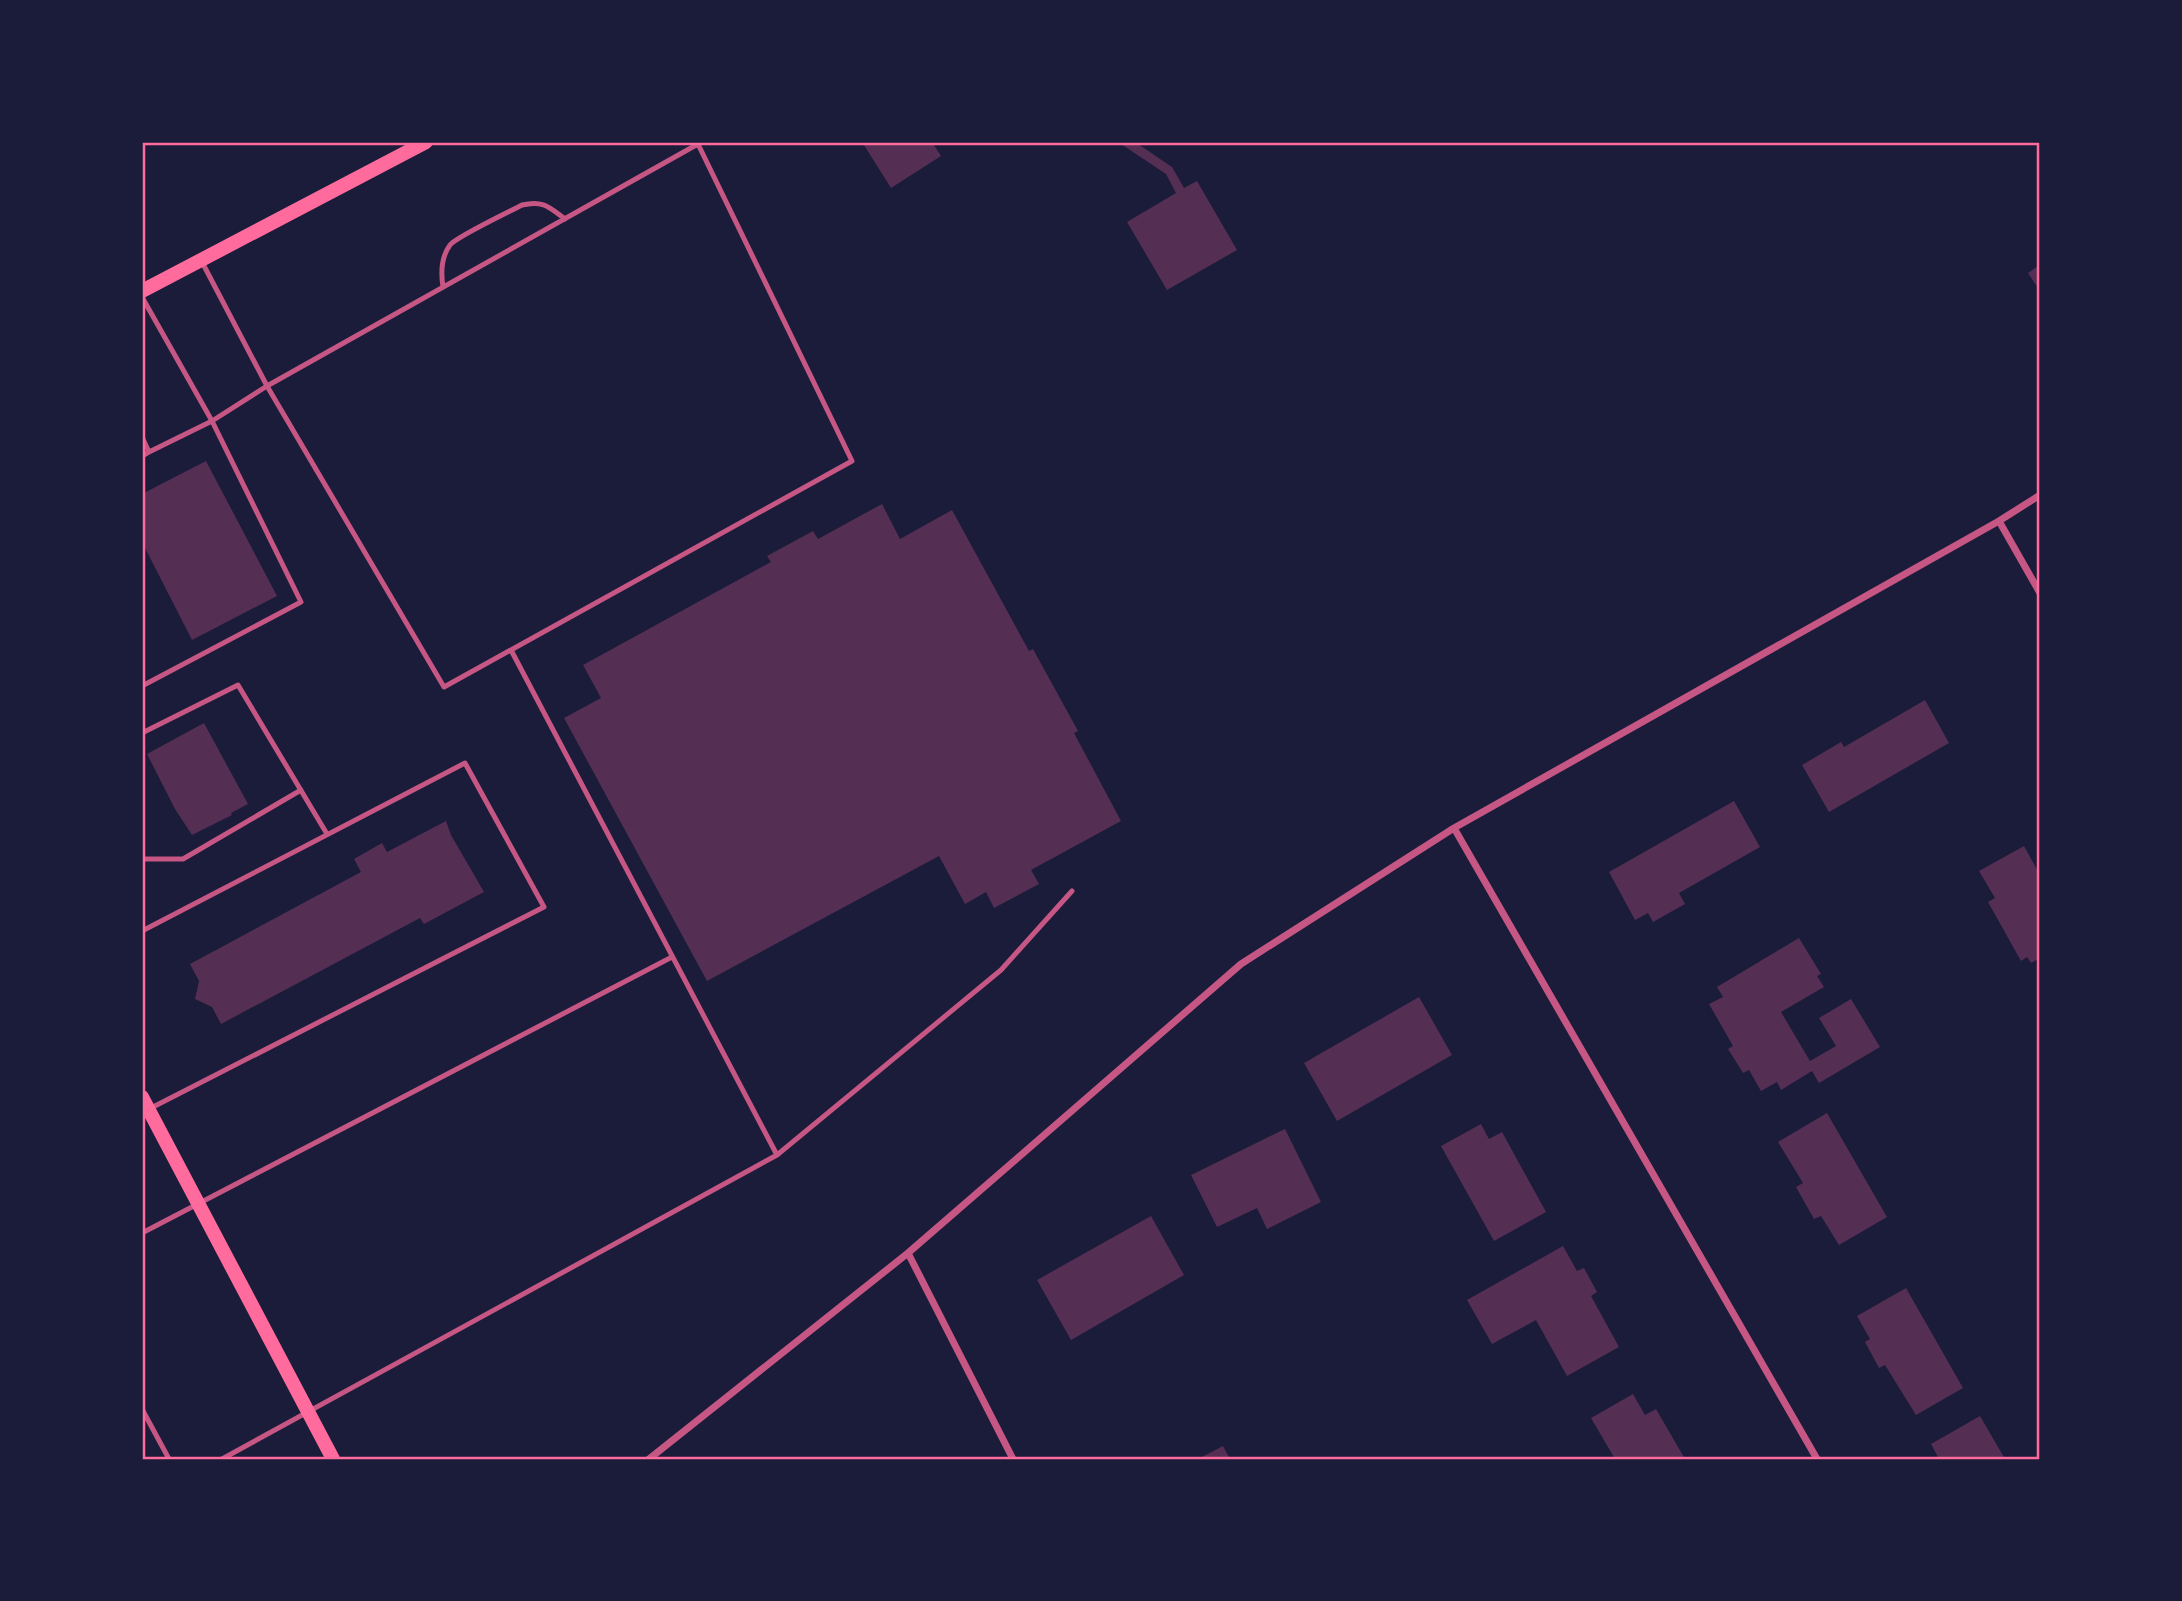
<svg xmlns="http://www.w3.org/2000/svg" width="2182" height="1601" font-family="'Roboto Condensed',sans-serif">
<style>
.building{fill:#542f53}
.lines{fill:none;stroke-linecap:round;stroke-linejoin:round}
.service{stroke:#c65784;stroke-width:5}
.minor{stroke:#c65784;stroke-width:7}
.secondary{stroke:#ff6b9d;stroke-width:14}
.neatline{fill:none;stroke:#ff6b9d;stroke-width:2.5}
</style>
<rect width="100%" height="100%" fill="#1b1b3a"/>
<!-- building -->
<path class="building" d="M862 142H932L941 156 891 188Z
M1118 142H1135L1172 167 1184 188 1197 181 1237 250 1167 290 1127 222 1176 193 1166 174Z
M2040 265V291L2028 273Z
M206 461 277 596 192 640 142 542V494Z
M882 504 900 539 952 510 1029 651 1033 649 1078 731 1074 733 1121 821 1031 870 1039 884 994 908 986 892 965 904 939 856 707 981 564 718 601 698 583 665 771 562 767 556 813 531 818 539Z
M1925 700 1949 743 1829 812 1802 765 1841 742 1844 747Z
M204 723 248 804 231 813 232 815 192 835 175 809 147 754Z
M1734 801 1760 847 1679 893 1685 904 1653 922 1648 913 1635 920 1609 872Z
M446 821 451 835 484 892 424 924 420 918 221 1024 212 1007 195 999 199 981 190 964 361 872 354 859 382 843 387 852Z
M2024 846 2040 875V958L2031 963 2027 957 2021 961 1988 902 1995 898 1979 871Z
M1799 938 1821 974 1817 976 1824 987 1781 1012 1810 1061 1836 1046 1819 1018 1851 999 1880 1047 1819 1083 1812 1071 1781 1090 1777 1082 1761 1091 1749 1070 1743 1073 1728 1049 1733 1046 1709 1004 1723 997 1717 987Z
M1419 997 1452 1055 1337 1121 1304 1063Z
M1827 1113 1887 1217 1839 1245 1821 1216 1814 1219 1796 1187 1803 1183 1778 1142Z
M1481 1124 1489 1139 1502 1132 1546 1212 1494 1241 1441 1146Z
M1285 1129 1321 1202 1267 1229 1257 1208 1217 1227 1191 1175Z
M1151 1216 1184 1275 1071 1340 1037 1280Z
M1563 1246 1577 1271 1584 1268 1597 1292 1591 1296 1619 1347 1567 1376 1536 1320 1492 1344 1467 1300Z
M1906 1288 1963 1388 1916 1415 1885 1365 1879 1368 1865 1342 1870 1339 1857 1316Z
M1633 1394 1645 1415 1656 1409 1685 1459H1615L1591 1418Z
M1980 1416 2005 1459H1939L1931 1444Z
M1223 1446 1230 1459H1198Z"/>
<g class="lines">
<!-- service -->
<path class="service" d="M202 262 267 386 444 687 852 461 697 142
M443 287C441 274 441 257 450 245 456 237 509 212 522 205 543 200 549 207 565 219
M142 297 212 421 301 602 142 686
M142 437 149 452 142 456
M149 452 212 421 267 386 698 144
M511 650 777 1155
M142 733 238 685 327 834
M142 859H183L301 790
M142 931 465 763 544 907 151 1108
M142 1233 672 957
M142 1409 169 1459
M222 1459 777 1155 1001 970 1072 891"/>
<!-- minor -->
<path class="minor" d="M1999 521 2040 593
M1454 828 1817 1459
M908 1253 1013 1459
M649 1459 908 1253 1241 964 1454 828 1999 521 2040 495"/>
<!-- secondary -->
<path class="secondary" d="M142 291 426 142
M142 1097 333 1459"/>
</g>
<!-- border -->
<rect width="2182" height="1601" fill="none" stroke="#1b1b3a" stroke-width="287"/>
<rect x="144" y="144" width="1894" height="1314" class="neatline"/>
</svg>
